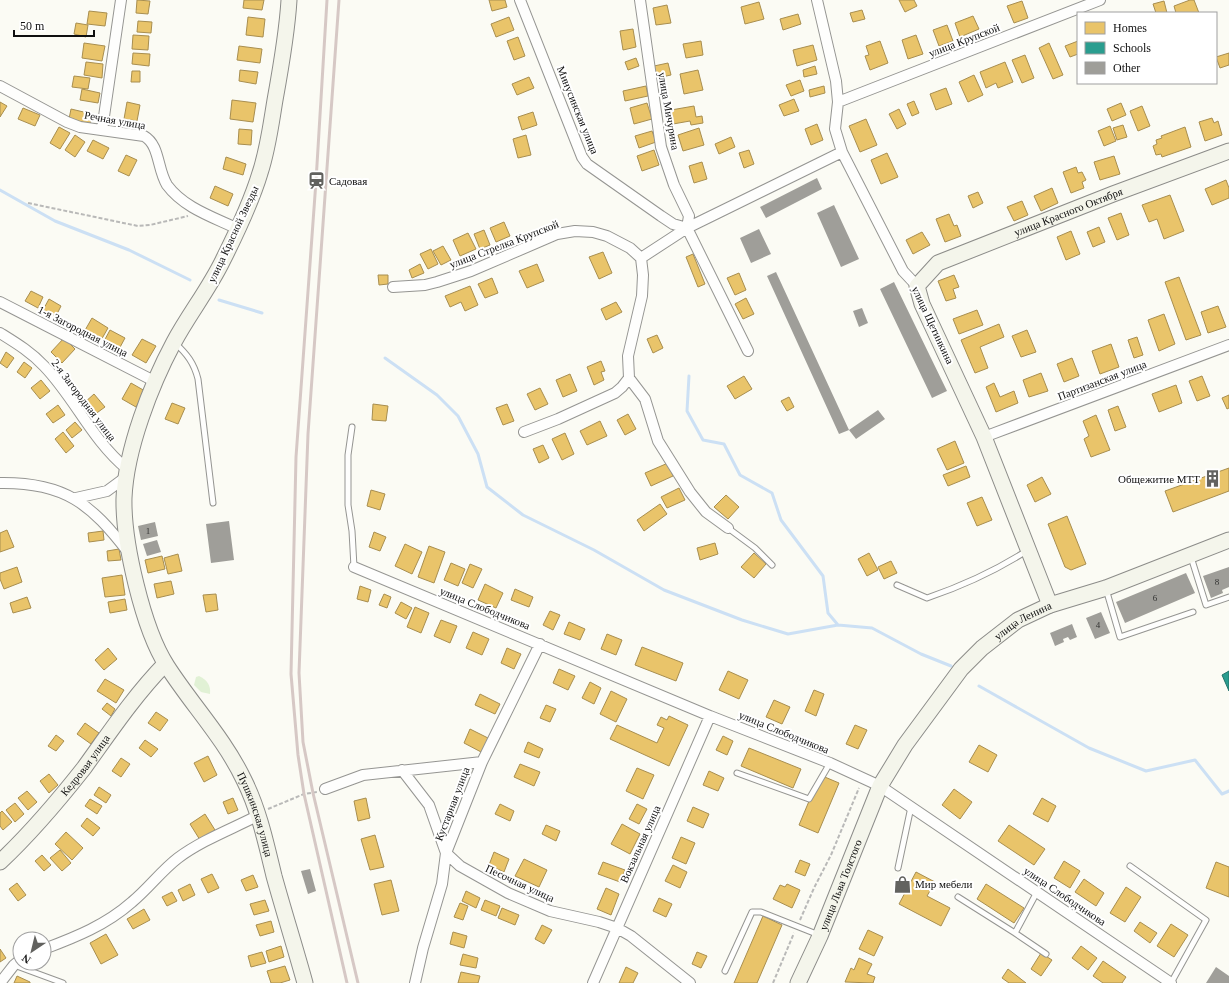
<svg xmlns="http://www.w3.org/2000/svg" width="1229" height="983" font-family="'Times New Roman',serif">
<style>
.green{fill:#e1f1d5}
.homes{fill:#e9c46a;stroke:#a88e4f}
.schools{fill:#2a9d8f;stroke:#227269}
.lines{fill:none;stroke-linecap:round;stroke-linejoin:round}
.stream{stroke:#cce0f4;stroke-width:3}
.building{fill:#9f9e99}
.lane-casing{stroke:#959592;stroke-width:7}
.street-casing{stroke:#959592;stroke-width:12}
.secondary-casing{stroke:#8c8c89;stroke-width:17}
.path{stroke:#b9b9b8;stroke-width:2;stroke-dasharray:4 2;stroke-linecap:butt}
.lane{stroke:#fefefd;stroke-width:5}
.street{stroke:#fefefd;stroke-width:10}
.secondary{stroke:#f4f5eb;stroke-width:15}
.rail{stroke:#d6c8c5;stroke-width:3}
.labels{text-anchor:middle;stroke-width:4;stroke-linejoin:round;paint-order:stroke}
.number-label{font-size:9px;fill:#333332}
.street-label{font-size:11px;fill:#0f0f0f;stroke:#fff}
.poi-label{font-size:11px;fill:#0f0f0f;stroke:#fff;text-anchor:start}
</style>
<rect width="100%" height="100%" fill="#fbfbf4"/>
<!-- green -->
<path class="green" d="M199 676C207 680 211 685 210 694L201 692 194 685 196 677Z"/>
<!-- homes -->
<path class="homes" d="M137 0 150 1 148 14 136 13Z
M244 0H264L262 10 243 8Z
M489 0H505L507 7 492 11Z
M899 0H914L917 6 905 12Z
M1190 0H1194L1199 13H1176L1174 6Z
M1022 1 1028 18 1014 23 1007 6Z
M1164 1 1167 13H1156L1153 4Z
M759 2 764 19 745 24 741 7Z
M667 5 671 23 656 25 653 8Z
M862 10 865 19 853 22 850 13Z
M89 11 107 13 105 26 87 24Z
M798 14 801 24 783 30 780 19Z
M973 16 979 29 960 37 955 23Z
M248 17 265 19 263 37 246 35Z
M509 17 514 30 496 37 491 24Z
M138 21 152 22 151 33 137 32Z
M76 23 88 25 86 37 74 34Z
M947 25 953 41 939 46 933 30Z
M633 29 636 47 623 50 620 31Z
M133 35 149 36 148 50 132 49Z
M916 35 923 54 908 59 902 40Z
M518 37 525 56 514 60 507 41Z
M701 41 703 55 686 58 683 44Z
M880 41 888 63 870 70 865 56 869 55 866 46Z
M1078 41V54L1070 57 1065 46Z
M84 43 105 46 102 61 82 58Z
M1049 43 1063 75 1053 79 1039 48Z
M813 45 817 60 797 66 793 50Z
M239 46 262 49 260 63 237 60Z
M133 53 150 54 149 66 132 64Z
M1229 53V65L1220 68 1216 57Z
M1025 55 1034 78 1022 83 1012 60Z
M636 58 639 66 628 70 625 62Z
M86 62 103 64 102 78 84 75Z
M1005 62 1013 82 998 88 996 83 986 88 980 72Z
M668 63 671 75 657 78 654 66Z
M815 66 817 74 804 77 803 70Z
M240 70 258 72 256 84 239 81Z
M698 70 703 90 684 94 680 74Z
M132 71H140V82H131Z
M974 75 983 95 968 102 959 82Z
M74 76 90 78 88 89 72 87Z
M529 77 534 88 517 95 512 84Z
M800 80 804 91 791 96 786 85Z
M646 86 648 96 625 101 623 91Z
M824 86 825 93 810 97 809 90Z
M946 88 952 104 936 110 930 94Z
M82 89 100 93 98 103 80 100Z
M794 99 799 111 784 116 779 105Z
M232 100 256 103 253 122 230 119Z
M914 101 919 113 912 116 907 104Z
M0 102 7 106 0 117Z
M127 102 140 105 137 121 124 119Z
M647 103 652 119 634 124 630 108Z
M1121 103 1126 115 1112 121 1107 109Z
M694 106 696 117 702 116 703 123 691 125 690 121 673 124 671 110Z
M1142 106 1150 126 1138 131 1130 111Z
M23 108 40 115 35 126 18 119Z
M71 109 92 114 90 124 69 119Z
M899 109 906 124 897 129 889 114Z
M533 112 537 125 522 130 518 117Z
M1212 118 1214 123 1218 121 1222 135 1205 141 1199 122Z
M866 119 877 145 860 152 849 126Z
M817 124 823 140 811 145 805 129Z
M1123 125 1127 137 1117 140 1113 128Z
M1110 126 1116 141 1104 146 1098 131Z
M59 127 70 133 60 149 50 143Z
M1185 127 1191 147 1162 157 1161 154 1156 155 1153 146 1157 144 1156 140 1162 138 1161 136Z
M699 128 704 145 683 151 678 135Z
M239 129 252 130 251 145 238 144Z
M652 131 656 142 639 148 635 136Z
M75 135 85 142 75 157 65 150Z
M526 135 531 155 518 158 513 139Z
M731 137 735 147 719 154 715 144Z
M93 140 109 148 103 159 87 151Z
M654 150 659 165 642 171 637 156Z
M749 150 754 164 744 168 739 153Z
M887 153 898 177 881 184 871 160Z
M126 155 137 160 129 176 118 171Z
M1114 156 1120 174 1100 180 1094 162Z
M226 157 246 164 243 175 223 169Z
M702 162 707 179 694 183 689 166Z
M1076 167 1078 173 1082 172 1086 180 1082 182 1084 188 1071 193 1063 172Z
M1226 180 1229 188V198L1212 205 1205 189Z
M215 186 233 194 228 206 210 198Z
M1052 188 1058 203 1041 211 1034 196Z
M978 192 983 203 973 208 968 196Z
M1170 195 1184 231 1164 239 1157 219 1149 222 1142 205Z
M1022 201 1028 215 1014 221 1007 207Z
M1121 213 1129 235 1117 240 1108 218Z
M949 214 954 226 957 225 961 236 945 242 936 219Z
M504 222 510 236 496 242 490 228Z
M1099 227 1105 242 1093 247 1087 232Z
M484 230 490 245 480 249 474 234Z
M1071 231 1080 254 1066 260 1057 237Z
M922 232 930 245 913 254 906 240Z
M468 233 476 249 460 256 453 240Z
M443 246 451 260 441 265 433 251Z
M431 249 438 264 428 269 420 254Z
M603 252 612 273 599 279 589 257Z
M693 254 705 284 698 287 686 257Z
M420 264 424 273 412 278 409 270Z
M537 264 544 281 527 288 519 271Z
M739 273 746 290 735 295 727 278Z
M378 275H388V284L379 285Z
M954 275 959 287 953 289 956 298 946 301 938 281Z
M1179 277 1201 335 1186 340 1165 282Z
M492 278 498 293 485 298 478 284Z
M470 286 478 305 465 311 461 302 450 307 445 296Z
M31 291 43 297 38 308 25 301Z
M746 298 754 314 743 319 735 304Z
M49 299 61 306 56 316 43 310Z
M616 302 622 312 606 320 601 309Z
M1218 306 1226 327 1208 333 1201 312Z
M977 310 983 325 959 334 953 319Z
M1164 314 1175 344 1159 351 1148 320Z
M92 318 108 328 100 342 84 332Z
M999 324 1004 337 980 347 988 368 975 373 961 340Z
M110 330 125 338 118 351 103 343Z
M1027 330 1036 352 1021 357 1012 336Z
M657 335 663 348 653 353 647 339Z
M1137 337 1143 355 1134 358 1128 340Z
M64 338 75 349 62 363 51 352Z
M142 339 156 346 146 363 132 355Z
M1111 344 1119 367 1100 374 1092 351Z
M6 352 14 358 7 368 0 363Z
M1072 358 1079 376 1064 382 1057 364Z
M601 361 605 371 601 372 604 380 594 385 587 367Z
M24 362 32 368 25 378 17 372Z
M1041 373 1048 391 1029 397 1023 380Z
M570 374 577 391 563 397 556 380Z
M744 376 752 389 735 399 727 386Z
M1202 376 1210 396 1197 401 1189 381Z
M41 380 50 391 40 399 31 388Z
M131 383 145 391 136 407 122 399Z
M994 383 1000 397 1014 391 1018 403 996 412 986 387Z
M1176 385 1182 403 1159 412 1152 394Z
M540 388 548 404 535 410 527 394Z
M94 394 105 407 94 415 84 403Z
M1229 395V408L1227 409 1222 398Z
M789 397 794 407 787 411 781 401Z
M172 403 185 408 178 424 165 419Z
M373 404 388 406 386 421 372 420Z
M507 404 514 421 503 425 496 408Z
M58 405 65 415 53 423 46 414Z
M1118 406 1126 427 1115 431 1108 410Z
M628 414 636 429 625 435 617 420Z
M1096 415 1110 450 1091 457 1084 439 1089 436 1083 421Z
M600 421 607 436 587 445 580 431Z
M75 422 82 430 72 438 66 430Z
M63 432 74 446 66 453 55 439Z
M565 433 574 454 562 460 552 439Z
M955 441 964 463 947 470 937 449Z
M543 445 549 458 539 463 533 449Z
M668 463 673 476 651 486 645 473Z
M966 466 970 477 948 486 943 475Z
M1229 468V491L1173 512 1165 491Z
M1042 477 1051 494 1035 502 1027 485Z
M679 488 685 500 667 508 661 497Z
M371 490 385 494 380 510 367 506Z
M726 495 739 507 728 519 714 507Z
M982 497 992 520 977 526 967 503Z
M660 504 667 514 644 531 637 520Z
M1067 516 1086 564 1071 570 1065 567 1048 524Z
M7 530 14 547 0 552V533Z
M103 531 104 540 89 542 88 533Z
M374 532 386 537 380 551 369 547Z
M715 543 718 554 700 560 697 548Z
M405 544 422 552 412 574 395 566Z
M429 546 445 552 434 583 418 577Z
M119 549 121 560 108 561 107 551Z
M754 553 766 564 754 578 741 567Z
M869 553 878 570 867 576 858 559Z
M178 554 182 571 168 574 164 558Z
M162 556 165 569 148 573 145 560Z
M891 561 897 573 884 579 878 567Z
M451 563 465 569 458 586 444 580Z
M470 564 482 569 473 588 462 583Z
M17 567 22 582 4 589 0 579V573Z
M122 575 125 595 105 597 102 578Z
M171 581 174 594 157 598 154 584Z
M485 584 503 593 496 608 478 600Z
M360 586 371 590 368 602 357 599Z
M515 589 533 597 529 607 511 600Z
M216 594 218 610 206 612 203 595Z
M384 594 391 597 387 608 379 605Z
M27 597 31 608 13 613 10 603Z
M125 599 127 610 110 613 108 602Z
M401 602 412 608 406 619 395 613Z
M415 607 429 613 421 633 407 627Z
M550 611 560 615 553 630 543 625Z
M441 620 457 626 450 643 434 636Z
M569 622 585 629 580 640 564 634Z
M473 632 489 639 482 655 466 648Z
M607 634 622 640 616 655 601 649Z
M642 647 683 663 676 681 635 665Z
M108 648 117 659 104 670 95 660Z
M507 648 521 654 514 669 501 663Z
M559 669 575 676 568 690 553 683Z
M728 671 748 680 739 699 719 690Z
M105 679 124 690 116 703 97 691Z
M590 682 601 688 594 704 582 698Z
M814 690 824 694 816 716 805 711Z
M611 691 627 699 616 722 600 714Z
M480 694 500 704 495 714 475 705Z
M774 700 790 707 782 724 766 717Z
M107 703 115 709 111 716 102 709Z
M546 705 556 709 550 722 540 718Z
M156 712 168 720 160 731 148 723Z
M669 716 688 725 669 766 610 739 617 725 657 743 664 728 657 725 661 717 667 720Z
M85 723 99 733 91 744 77 734Z
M855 725 867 730 858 749 846 744Z
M470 729 490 739 483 753 464 743Z
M56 735 64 741 56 751 48 746Z
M723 736 733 741 727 755 716 750Z
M145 740 158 749 151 757 139 748Z
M528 742 543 749 539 758 524 752Z
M979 745 997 755 988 772 969 762Z
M749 748 801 769 793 788 741 766Z
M208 756 217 775 204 782 194 763Z
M121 758 130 764 121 777 112 771Z
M520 764 540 772 534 786 514 777Z
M637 768 654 775 643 799 626 791Z
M709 771 724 778 718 791 703 785Z
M49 774 58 785 49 793 40 781Z
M820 775 839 783 818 833 799 825Z
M99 787 111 795 106 803 94 795Z
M954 789 972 802 960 819 942 805Z
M27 791 37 802 28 810 18 798Z
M233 798 238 810 228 814 223 802Z
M366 798 370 818 358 821 354 801Z
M1042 798 1056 806 1048 822 1033 814Z
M90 799 102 806 97 814 85 806Z
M15 803 24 814 15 822 6 810Z
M500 804 514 811 510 821 495 814Z
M637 804 647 809 639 824 629 819Z
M693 807 709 814 703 828 687 821Z
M2 811 12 822 3 830 0 826V813Z
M205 814 215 830 200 840 190 824Z
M87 818 100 828 93 836 81 826Z
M622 824 640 834 630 854 611 844Z
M546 825 560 831 556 841 542 834Z
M1009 825 1045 849 1034 865 998 841Z
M66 832 83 848 72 860 55 844Z
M375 835 384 867 370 870 361 839Z
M681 837 695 843 686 864 672 858Z
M60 850 71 863 62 871 50 858Z
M494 852 509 859 504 872 489 865Z
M42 855 51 865 44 871 35 861Z
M524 859 547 870 539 887 515 876Z
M800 860 810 864 805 876 795 872Z
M1064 861 1080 871 1070 888 1054 878Z
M603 862 625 870 620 882 598 874Z
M1216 862 1229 867V897L1206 888Z
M673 865 687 872 680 888 665 881Z
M916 872 935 882 927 896 950 908 941 926 899 904Z
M212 874 219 888 208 893 201 879Z
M253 875 258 887 246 891 241 880Z
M1084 879 1104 893 1096 906 1075 892Z
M391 880 399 911 382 915 374 884Z
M17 883 26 895 18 901 9 889Z
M190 884 195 895 183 901 178 890Z
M787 884 800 890 792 908 773 899 780 885 785 887Z
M986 884 1024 908 1014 923 977 899Z
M1126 887 1141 897 1125 922 1110 913Z
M606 888 619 894 611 915 597 909Z
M466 891 480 898 476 908 462 901Z
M172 892 177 901 167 906 162 897Z
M659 898 672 904 666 917 653 911Z
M265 900 269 911 254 915 250 904Z
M485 900 500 906 496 916 481 910Z
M460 903 468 906 463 920 454 917Z
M502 908 519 915 515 925 498 918Z
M144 909 150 920 133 929 127 919Z
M763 916 782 925 757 983H734Z
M271 921 274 932 260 936 256 925Z
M1140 922 1157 933 1150 943 1134 931Z
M1171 924 1188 935 1174 957 1157 946Z
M542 925 552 930 544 944 535 939Z
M868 930 883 937 874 956 859 949Z
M453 932 467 936 464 948 450 944Z
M106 934 118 955 101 964 90 943Z
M281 946 284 957 269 962 266 951Z
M1081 946 1097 958 1088 970 1072 958Z
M0 949 6 958 0 962Z
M262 952 266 963 251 967 248 956Z
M697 952 707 956 701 968 692 964Z
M1041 953 1052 960 1041 976 1031 969Z
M463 954 478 958 476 968 460 965Z
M859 958 872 964 867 974 875 977 873 983 845 982 851 968 854 970Z
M1103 961 1126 977 1122 983H1103L1093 976Z
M285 966 290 980 280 983H271L267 971Z
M626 967 638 973 633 983H619Z
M1008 969 1026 983H1009L1002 978Z
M461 972 480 976 478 983H458Z
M17 976 30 982V983H14Z"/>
<!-- schools -->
<path class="schools" d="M1229 671V691L1222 675Z"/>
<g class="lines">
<!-- stream -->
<path class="stream" d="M0 190 55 221 129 250 190 280
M219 300 262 313
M385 358 437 395 458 416 478 454 487 487 523 515 594 550 664 590 742 620 788 634 838 625 872 628 921 654 951 666
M689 376 687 411 703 440 724 444 740 475 772 493 781 520 823 576 828 613 838 625
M979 686 1089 748 1146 771 1195 760 1222 794 1229 791"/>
</g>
<!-- building -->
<path class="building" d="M817 178 822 189 766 218 760 207Z
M834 205 859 259 841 267 817 213Z
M759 229 771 254 751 263 740 238Z
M776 272 849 430 839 434 767 276Z
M894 282 947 391 932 398 880 289Z
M862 308 868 323 859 327 853 311Z
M878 410 885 419 856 439 849 430Z
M229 521 234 560 211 563 206 524Z
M155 522 158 536 141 540 138 526Z
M157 540 161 552 147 556 143 544Z
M1229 567V587L1222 590 1223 593 1211 598 1203 576Z
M1186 573 1195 593 1125 623 1116 602Z
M1101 612 1110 633 1095 639 1086 618Z
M1072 624 1077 637 1070 640 1068 637 1063 639 1064 642 1055 646 1050 633Z
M310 869 316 891 308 894 301 871Z
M1216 967 1229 976V983H1206Z"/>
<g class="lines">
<defs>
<path id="lane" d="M175 343C187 354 194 363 198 379L213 503
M352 427 348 455V505L352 531 354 567
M732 531 755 548 772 565
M1191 557 1206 605 1229 597
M897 585 927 598C962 586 997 570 1028 550
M1106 589 1120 637 1193 612
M737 773 809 799 830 763
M1130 866 1206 920 1171 983
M898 868 911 807
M958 897 1015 933 1037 892
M1015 933 1046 954
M14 965 63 983
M725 971 752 912H761L819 935"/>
<path id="street" d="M520 0 582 157 587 164 661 216 673 224 687 228
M640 0 661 147 674 185 689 216 687 228 748 351
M817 0 836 81 838 102 835 129 842 152 903 271 917 286
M0 86 67 122 80 127 144 136C160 145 157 169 167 185 184 208 213 217 238 229
M838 102 1100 0
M102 130 121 0
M641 258 687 228 842 152
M393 287 425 285 437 282 471 271 557 234 575 231 593 232 607 236 630 248 641 258 643 275 642 296 628 356 629 378 645 399 658 441 690 492 706 512 728 528
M0 302 156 382
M0 333C16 343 31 352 44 366 75 398 91 439 127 469
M524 432 558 419 615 393 622 387 629 378
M984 437 1229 345
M0 483C65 482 91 504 128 552
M76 498 107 491 126 477
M354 567 710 716 830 763 880 786 1171 983
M402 770 429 805 446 853 460 866 508 893 550 911 599 922 617 928 631 936 690 983
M325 789 363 775 482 762
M44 949C76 937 106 925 132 902 149 888 161 871 178 858 202 840 232 829 259 815
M0 983 14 965 20 960
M415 983 423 948 442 884 446 853 482 762 540 644
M593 983 710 716"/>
<g id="secondary">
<path id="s1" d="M289 0C287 34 281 67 275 100 271 124 268 149 260 173 251 203 237 232 223 260 209 289 189 314 174 342 151 385 126 449 124 498 123 542 143 629 167 666 192 705 224 738 244 780 259 810 266 843 274 876 284 912 295 947 305 983"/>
<path id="s2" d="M1050 605 984 437 922 304 917 286 938 263 1113 194 1229 151"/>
<path id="s3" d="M0 862C31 833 58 801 84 768 110 732 134 696 165 664"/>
<path id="s4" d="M798 983 820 936 880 786 905 745 961 669 982 648 1018 620 1050 605 1106 588 1229 540"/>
</g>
</defs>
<!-- lane casing -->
<use href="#lane" class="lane-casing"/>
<!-- street casing -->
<use href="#street" class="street-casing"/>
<!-- secondary casing -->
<use href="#secondary" class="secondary-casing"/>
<!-- path -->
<path class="path" d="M28 203 138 226 150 225 188 216
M268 809 304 794 317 792
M800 920 814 888 831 855 859 788
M773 983 794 933"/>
<!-- lane -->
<use href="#lane" class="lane"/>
<!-- street -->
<use href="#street" class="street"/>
<!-- secondary -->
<use href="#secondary" class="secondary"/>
<!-- rail -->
<path class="rail" d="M327 0 316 181 296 457 291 674 298 755 304 794 347 983
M339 0 308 434 299 673 303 742 313 793 358 983"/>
</g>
<!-- icons -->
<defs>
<symbol id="station-bare" viewBox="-9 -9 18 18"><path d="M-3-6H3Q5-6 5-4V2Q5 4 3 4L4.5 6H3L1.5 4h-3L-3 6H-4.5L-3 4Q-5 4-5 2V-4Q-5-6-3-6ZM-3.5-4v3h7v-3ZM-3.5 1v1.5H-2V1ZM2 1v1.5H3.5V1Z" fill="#62625f" stroke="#fff" stroke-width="2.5" paint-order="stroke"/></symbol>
<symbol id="building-bare" viewBox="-9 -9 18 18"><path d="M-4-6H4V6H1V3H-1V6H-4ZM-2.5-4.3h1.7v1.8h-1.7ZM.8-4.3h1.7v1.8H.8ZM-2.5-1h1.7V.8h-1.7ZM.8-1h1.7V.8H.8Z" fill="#62625f" stroke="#fff" stroke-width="2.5" paint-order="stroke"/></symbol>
<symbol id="shop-bare" viewBox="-9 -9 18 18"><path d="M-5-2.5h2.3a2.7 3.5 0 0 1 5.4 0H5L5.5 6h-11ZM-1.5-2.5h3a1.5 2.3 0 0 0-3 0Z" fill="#62625f" stroke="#fff" stroke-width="2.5" paint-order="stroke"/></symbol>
</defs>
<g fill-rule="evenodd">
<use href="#station-bare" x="304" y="168" width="25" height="25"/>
<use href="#building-bare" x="1200" y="466" width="25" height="25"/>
<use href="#shop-bare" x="890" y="872" width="25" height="25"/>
</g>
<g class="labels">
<!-- number labels -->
<g class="number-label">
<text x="148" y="534">1</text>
<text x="1217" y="585">8</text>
<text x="1155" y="601">6</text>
<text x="1098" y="628">4</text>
</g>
<!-- street labels -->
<g class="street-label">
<text transform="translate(964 40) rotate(-21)" y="4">улица Крупской</text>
<text transform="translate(578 110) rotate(68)" y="4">Минусинская улица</text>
<text transform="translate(669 111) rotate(80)" y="4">улица Мичурина</text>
<text transform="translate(115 120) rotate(10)" y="4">Речная улица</text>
<text dy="4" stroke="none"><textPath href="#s2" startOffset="517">улица Красного Октября</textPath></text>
<text transform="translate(233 234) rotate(-65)" y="4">улица Красной Звезды</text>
<text transform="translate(504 244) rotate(-21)" y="4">улица Стрелка Крупской</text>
<text transform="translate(933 325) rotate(65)" y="4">улица Щетинкина</text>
<text transform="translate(83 331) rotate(27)" y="4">1-я Загородная улица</text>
<text transform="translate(1102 380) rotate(-21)" y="4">Партизанская улица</text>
<text transform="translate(84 400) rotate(53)" y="4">2-я Загородная улица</text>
<text transform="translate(485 608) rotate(22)" y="4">улица Слободчикова</text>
<text dy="4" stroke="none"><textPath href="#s4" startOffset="435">улица Ленина</textPath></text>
<text transform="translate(784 732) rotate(22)" y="4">улица Слободчикова</text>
<text dy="4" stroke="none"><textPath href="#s3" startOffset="129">Кедровая улица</textPath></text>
<text transform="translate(452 804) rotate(-69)" y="4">Кустарная улица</text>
<text dy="4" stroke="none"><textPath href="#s1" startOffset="880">Пушкинская улица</textPath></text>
<text transform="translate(640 844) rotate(-66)" y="4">Вокзальная улица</text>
<text transform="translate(520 883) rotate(25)" y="4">Песочная улица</text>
<text dy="4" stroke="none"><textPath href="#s4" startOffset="107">улица Льва Толстого</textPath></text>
<text transform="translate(1065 896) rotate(34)" y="4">улица Слободчикова</text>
</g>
<!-- poi labels -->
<g class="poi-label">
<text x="329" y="185">Садовая</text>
<text x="1200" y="483" text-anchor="end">Общежитие МТТ</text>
<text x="915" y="888">Мир мебели</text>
</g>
</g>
<!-- legend -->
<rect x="1077" y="12" width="140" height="72" fill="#ffffff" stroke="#9f9f9f"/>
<rect x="1085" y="22" width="20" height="12" fill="#e9c46a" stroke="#9f9f9f"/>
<text x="1113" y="32" font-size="12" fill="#0f0f0f">Homes</text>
<rect x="1085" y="42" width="20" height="12" fill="#2a9d8f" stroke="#9f9f9f"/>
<text x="1113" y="52" font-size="12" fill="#0f0f0f">Schools</text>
<rect x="1085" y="62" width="20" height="12" fill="#9f9e99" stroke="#9f9f9f"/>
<text x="1113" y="72" font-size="12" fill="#0f0f0f">Other</text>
<!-- north arrow -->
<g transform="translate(32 951) rotate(215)"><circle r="19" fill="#ffffff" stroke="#9f9f9f"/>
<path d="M0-3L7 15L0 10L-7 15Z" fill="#62625f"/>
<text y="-6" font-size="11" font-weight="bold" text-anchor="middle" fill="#0f0f0f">N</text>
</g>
<!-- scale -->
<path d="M14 30v6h80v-6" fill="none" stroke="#0f0f0f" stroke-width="2"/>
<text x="20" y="30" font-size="12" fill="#0f0f0f" stroke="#ffffff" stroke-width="3" paint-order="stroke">50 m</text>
</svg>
